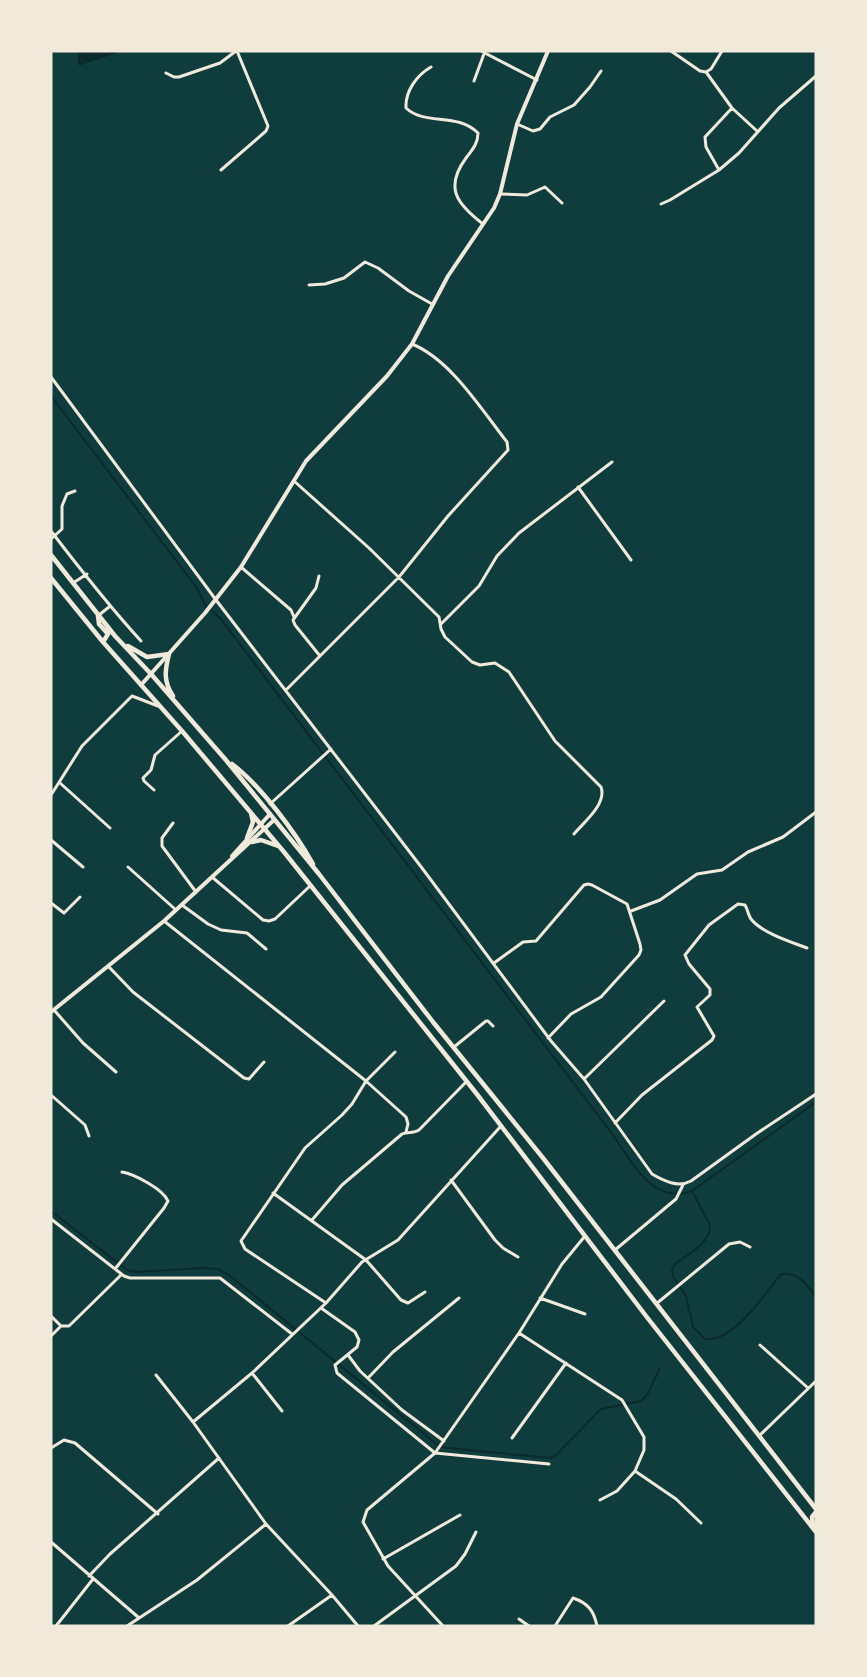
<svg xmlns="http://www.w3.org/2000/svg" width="867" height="1677" font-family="'Roboto Condensed',sans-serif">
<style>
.water{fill:#0a2a2b}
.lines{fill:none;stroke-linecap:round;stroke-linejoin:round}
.stream{stroke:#0a2a2b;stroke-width:2}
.minor{stroke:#f1e9da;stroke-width:3}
.secondary{stroke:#f1e9da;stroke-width:4}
.trunk{stroke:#f1e9da;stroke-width:4.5}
</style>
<rect width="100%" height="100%" fill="#0f3d3e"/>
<!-- water -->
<path class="water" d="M78 51H117V53L81 65H78Z"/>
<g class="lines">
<!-- stream -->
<path class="stream" d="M51 396 197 588 205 605 220 618 613 1135C631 1161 653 1206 692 1191L816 1102
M692 1191 710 1225C711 1243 687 1255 674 1265L672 1271 674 1278 686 1296 693 1327 705 1339C734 1342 764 1295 781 1274 798 1272 807 1284 816 1297
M51 1211 127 1270 136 1272 204 1268 217 1269 229 1275 439 1446 448 1448 550 1458 556 1455 601 1409 641 1401 647 1395 660 1368"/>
<!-- minor -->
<path class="minor" d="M481 51 537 80
M671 51 700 71 706 72 711 69 722 51
M431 67C417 75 405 91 406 108 425 126 457 112 478 133 478 144 472 150 466 158 444 188 457 204 483 224
M706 72 732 108 757 131
M166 73 174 77H179L220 63 236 51
M474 81 485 51
M517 124 533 131 540 129 550 117 574 105 590 87 601 71
M221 170 266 131 268 126 237 51
M719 170 706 147 705 137 732 108
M500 194 527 195 545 187 562 203
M661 204 670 200 719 170 739 153 779 108 816 76
M309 285 325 284 344 278 365 262 378 268 409 291 432 304
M51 377 216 600 422 868 551 1041 584 1079 652 1174C664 1181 678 1188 691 1181L756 1134 816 1094
M294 481 369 548 439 617 441 629 445 637 472 662 480 665 495 663 509 672 555 741 601 787C607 804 584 822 574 834
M578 487 631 560
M51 531C80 569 109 606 141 641
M51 539 62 529V506L67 494 75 491
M241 567 291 610 294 617
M319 576 316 588 293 620 295 625 320 656
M73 583 87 574
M99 615 109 607
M441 624 479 586 497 556 519 533 612 462
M286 690 399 577 448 516 508 450 507 442C481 409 451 360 412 344
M60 783 110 828
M154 790 144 781 143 778 151 770 155 755 182 731
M51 795 82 746 132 696 158 706
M270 804 331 749
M173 823 162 838V846L196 892
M51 840 83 867
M128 867 176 910
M212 877 263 920 269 921 275 919 310 886
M51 903 64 913 80 897
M182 905 208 924 221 930 247 933 266 949
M631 911 660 900 697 874 722 870 748 852 783 837 816 812
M164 921 366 1081 352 1104 342 1115 305 1148 241 1241 245 1249 326 1303 362 1262 398 1240 501 1126
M494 963 523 942 536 941 584 885 588 884 592 885 627 904 640 944 641 950 639 955 601 997 571 1014 548 1038
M109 967 133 992 244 1078 249 1079 264 1062
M54 1010 83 1043 116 1072
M454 1047 486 1021H488L493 1026
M395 1052 366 1081 406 1117 408 1124 406 1132
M584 1079 664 1001
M51 1095 85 1125 89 1136
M615 1123 642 1095 712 1040 714 1036 697 1007 710 995V989L689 964 685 955 709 925 738 904 745 905C748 910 748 915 751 919 762 933 791 942 807 948
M451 1180 495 1240 503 1248 518 1257
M273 1193 366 1260 401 1300 408 1303 425 1292
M51 1219 124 1276 130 1278H220L292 1334
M312 1220 342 1185 402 1134C408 1131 413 1134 419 1130L466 1082
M615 1250 676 1199 683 1185
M115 1269 164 1208 168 1201C163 1189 134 1174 122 1172
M540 1298 585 1314
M656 1304 729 1244 740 1242 750 1247
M321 1308 355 1332 359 1340 357 1347 335 1365 337 1373 435 1453 367 1510 363 1522 388 1566 443 1626
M51 1316 61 1326H69L121 1275
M519 1333 622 1400 644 1437V1450L635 1471 617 1491 600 1500
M51 1336 61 1326
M760 1345 808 1388
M348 1355 360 1371 402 1410 444 1441
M252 1373 282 1411
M368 1378 393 1352 459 1298
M193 1422 252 1373 326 1303
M760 1435 816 1381
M512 1438 566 1363
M51 1448 64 1440 75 1443 158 1514
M435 1453 519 1333 562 1264 585 1236
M435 1453 549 1464
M635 1471 676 1499 701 1523
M266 1524 332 1595 358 1626
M51 1542 138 1617
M383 1559 460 1515
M89 1576 110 1554 219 1458
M519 1619 529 1626
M56 1626 93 1579
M127 1626 197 1580 266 1524 193 1422 156 1375
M288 1626 332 1595
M374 1626 456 1566 465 1554 476 1532
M555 1626 573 1598C588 1603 594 1611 597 1626"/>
<!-- secondary -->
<path class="secondary" d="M141 685 205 613 241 567 306 461 387 376 412 344 448 276 494 208 500 194 517 124 548 51
M232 856 270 814
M51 1012 164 921 274 820"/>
<!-- trunk -->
<path class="trunk" d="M51 555 115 636 151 674 225 759 319 874 433 1022 543 1158 816 1509
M51 578 103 642 182 731 284 852 476 1093 646 1316 816 1532
M98 616 99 624 108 634 103 642
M128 646 147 657 169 654C165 670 163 681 173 696
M232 764C261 786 295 832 313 864
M247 838 253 822 251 813
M252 842 261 840 278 846
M813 1526 812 1517 816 1512"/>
</g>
<!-- border -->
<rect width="867" height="1677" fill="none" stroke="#f1e9da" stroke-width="105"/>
</svg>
